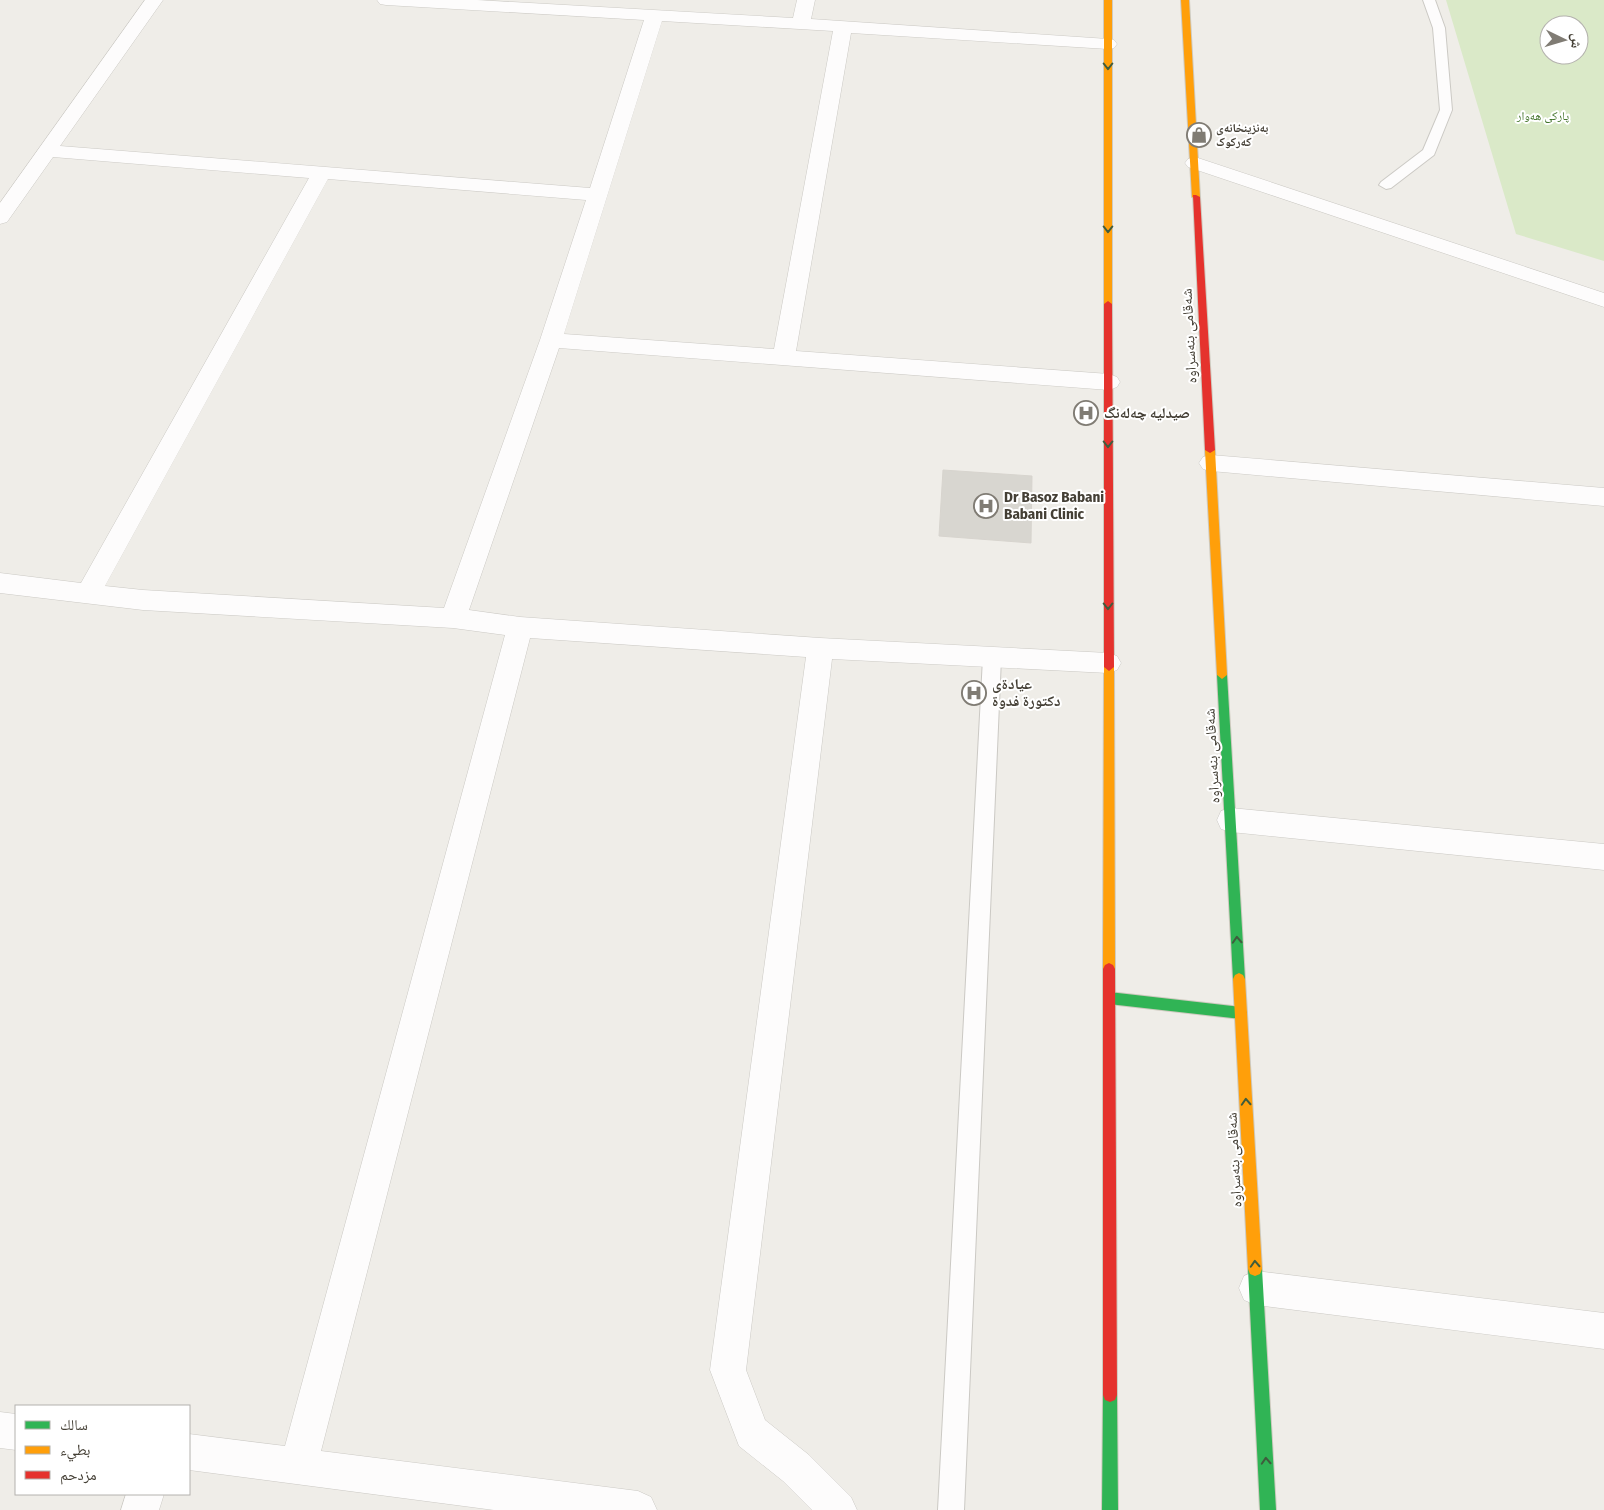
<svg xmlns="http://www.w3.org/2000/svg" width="1604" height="1510" font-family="'Fira Sans Condensed','Noto Naskh Arabic',sans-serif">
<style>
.green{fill:#dae9c8;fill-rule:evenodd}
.building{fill:#d8d6d0;stroke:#d7d4ce}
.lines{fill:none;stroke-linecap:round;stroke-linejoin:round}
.lane-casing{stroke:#cbc9c4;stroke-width:2}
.street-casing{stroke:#cbc9c4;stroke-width:1}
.fast-casing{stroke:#cecabf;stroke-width:2}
.slow-casing{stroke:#cecabf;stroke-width:2}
.jam-casing{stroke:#cecabf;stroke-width:2}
.lane{fill:#fdfcfc;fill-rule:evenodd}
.street{fill:#fdfcfc;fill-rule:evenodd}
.fast{fill:#30b455;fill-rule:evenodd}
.slow{fill:#ff9f0a;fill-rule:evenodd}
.jam{fill:#e5322d;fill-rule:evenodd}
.oneway{stroke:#3f5c3d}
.labels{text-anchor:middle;stroke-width:4;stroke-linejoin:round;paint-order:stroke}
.far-park-label{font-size:12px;fill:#42732a;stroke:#fff}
.far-poi-label{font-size:12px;font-weight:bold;fill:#443f35;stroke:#fff;text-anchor:start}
.street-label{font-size:15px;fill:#443f35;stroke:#fff}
.poi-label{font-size:15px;font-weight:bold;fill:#443f35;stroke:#fff;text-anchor:start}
</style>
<rect width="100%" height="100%" fill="#efede8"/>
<!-- green -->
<path class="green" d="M1446 0H1604V261L1516 234ZM1549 25H1579V55H1549Z"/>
<!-- building -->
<path class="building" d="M943 470 1032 476 1031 543 939 536Z"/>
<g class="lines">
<defs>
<path id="lane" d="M1423 0H1435L1445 28 1452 110 1434 155 1391 188 1386 189 1379 185 1381 182 1423 150 1440 110 1433 28Z
M992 651 998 653 1001 658 964 1510H938L983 658 986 653Z"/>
<path id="street" d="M145 0H163L60 146 590 188 644 20 386 5 380 4 377 0H477L793 18 797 0H815L811 19 1108 39 1114 40 1117 44 1114 48 1108 49 851 33 796 351 1109 374 1117 377 1120 382 1117 387 1109 390 559 348 469 610 520 617 820 638 1108 653 1117 656 1121 663 1117 670 1108 673 832 659 746 1370 765 1420 809 1455 851 1497 857 1510H812L783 1481 739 1446 710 1370 806 657 530 638 321 1451 638 1491 651 1497 657 1510H494L189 1470V1434L285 1446 505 635 453 628 143 610 0 593V573L81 583 309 178 53 157 7 222 0 224V203ZM662 21 833 31 774 349 564 334ZM328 179 586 200 540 340 444 608 143 590 105 586Z
M1195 157 1604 293V307L1188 167 1185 163 1188 159Z
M1211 455 1604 488V506L1211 471 1203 469 1199 463 1203 457Z
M1231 808 1604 844V870L1231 832 1221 829 1217 820 1221 811Z
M1256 1271 1604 1313V1349L1256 1305 1244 1300 1239 1288 1244 1276Z
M0 1412 16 1414V1450L0 1448Z
M126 1494H164L159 1510H121Z"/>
<path id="fast" d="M1222 671 1227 675 1245 979 1243 983 1239 985 1235 983 1233 979 1217 675Z
M1109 992 1241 1007 1245 1009 1247 1013 1245 1017 1241 1019 1109 1004 1105 1002 1103 998 1105 994Z
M1255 1262 1260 1264 1262 1269 1276 1510H1260L1248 1269 1250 1264Z
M1110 1388 1115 1390 1117 1395 1118 1510H1102L1103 1395 1105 1390Z"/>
<path id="slow" d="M1104 0H1112V304L1108 307 1104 304Z
M1181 0H1189L1200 197 1196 199 1192 197Z
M1210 447 1215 450 1227 675 1222 679 1217 675 1205 450Z
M1109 663 1114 667 1115 969 1113 973 1109 975 1105 973 1103 969 1104 667Z
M1239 973 1243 975 1245 979 1262 1269 1260 1274 1255 1276 1250 1274 1248 1269 1233 979 1235 975Z"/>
<path id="jam" d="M1193 195H1196L1200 197 1215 450 1210 453 1205 450Z
M1108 301 1112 304 1114 667 1109 671 1104 667V304Z
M1109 963 1113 965 1115 969 1117 1395 1115 1400 1110 1402 1105 1400 1103 1395V969L1105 965Z"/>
</defs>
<!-- lane casing -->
<use href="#lane" class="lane-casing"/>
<!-- street casing -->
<use href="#street" class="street-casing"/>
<!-- fast casing -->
<use href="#fast" class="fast-casing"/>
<!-- slow casing -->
<use href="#slow" class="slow-casing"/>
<!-- jam casing -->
<use href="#jam" class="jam-casing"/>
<!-- lane -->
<use href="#lane" class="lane"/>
<!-- street -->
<use href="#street" class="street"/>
<!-- fast -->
<use href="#fast" class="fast"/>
<!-- slow -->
<use href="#slow" class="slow"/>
<!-- jam -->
<use href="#jam" class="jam"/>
</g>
<!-- one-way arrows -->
<defs><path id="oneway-chevron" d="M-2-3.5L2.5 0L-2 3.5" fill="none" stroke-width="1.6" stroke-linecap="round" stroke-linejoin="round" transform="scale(1.25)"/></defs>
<g class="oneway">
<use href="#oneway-chevron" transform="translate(1108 66) rotate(90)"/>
<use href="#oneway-chevron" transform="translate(1108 229) rotate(90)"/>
<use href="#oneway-chevron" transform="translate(1108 444) rotate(90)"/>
<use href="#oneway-chevron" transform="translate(1108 606) rotate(90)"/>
<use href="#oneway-chevron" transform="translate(1237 940) rotate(-93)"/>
<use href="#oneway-chevron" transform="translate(1246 1102) rotate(-93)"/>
<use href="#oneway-chevron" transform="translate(1255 1264) rotate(-93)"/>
<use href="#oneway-chevron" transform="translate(1266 1461) rotate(-93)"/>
</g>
<!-- icons -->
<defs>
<symbol id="shop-ring" viewBox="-11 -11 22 22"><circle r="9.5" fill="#fff" stroke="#807c74" stroke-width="1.5"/><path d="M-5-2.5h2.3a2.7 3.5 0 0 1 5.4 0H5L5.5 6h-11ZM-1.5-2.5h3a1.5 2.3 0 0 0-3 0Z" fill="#807c74"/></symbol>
<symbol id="hospital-ring" viewBox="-11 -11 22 22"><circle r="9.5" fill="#fff" stroke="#807c74" stroke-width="1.5"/><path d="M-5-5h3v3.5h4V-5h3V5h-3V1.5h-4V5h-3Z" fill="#807c74"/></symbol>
</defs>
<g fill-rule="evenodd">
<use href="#shop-ring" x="1185" y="121" width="28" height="28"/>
<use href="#hospital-ring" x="1072" y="399" width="28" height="28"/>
<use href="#hospital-ring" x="972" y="492" width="28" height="28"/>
<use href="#hospital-ring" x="960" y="679" width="28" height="28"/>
</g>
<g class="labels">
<!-- far-park labels -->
<g class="far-park-label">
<text x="1543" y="120">پارکی هەوار</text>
</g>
<!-- far-poi labels -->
<g class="far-poi-label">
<text x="1216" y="132">بەنزینخانەی<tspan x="1216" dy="14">کەرکوک</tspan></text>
</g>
<!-- street labels -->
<g class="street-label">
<text transform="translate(1189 336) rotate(-93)" y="5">شەقامی بنەسراوە</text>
<text transform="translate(1212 756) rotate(-93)" y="5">شەقامی بنەسراوە</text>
<text transform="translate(1234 1160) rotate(-93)" y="5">شەقامی بنەسراوە</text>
</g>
<!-- poi labels -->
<g class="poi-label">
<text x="1104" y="418">صیدلیە چەلەنگ</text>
<text x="1004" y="502">Dr Basoz Babani<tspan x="1004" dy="17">Babani Clinic</tspan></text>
<text x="992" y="689">عيادةی<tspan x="992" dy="17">دكتورة فدوة</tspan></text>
</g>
</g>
<!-- legend -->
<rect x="15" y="1405" width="175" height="90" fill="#ffffff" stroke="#b4b2ae"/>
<rect x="25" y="1421" width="25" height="8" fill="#30b455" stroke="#b4b2ae"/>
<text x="60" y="1430" font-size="15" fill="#443f35">سالك</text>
<rect x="25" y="1446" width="25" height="8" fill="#ff9f0a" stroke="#b4b2ae"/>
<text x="60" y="1455" font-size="15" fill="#443f35">بطيء</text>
<rect x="25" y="1471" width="25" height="8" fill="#e5322d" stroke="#b4b2ae"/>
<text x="60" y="1480" font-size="15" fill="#443f35">مزدحم</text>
<!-- north arrow -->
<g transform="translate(1564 40) rotate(95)"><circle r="24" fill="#ffffff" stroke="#b4b2ae"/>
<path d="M0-4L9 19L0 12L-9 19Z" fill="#807c74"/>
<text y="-8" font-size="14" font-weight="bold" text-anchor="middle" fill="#443f35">ش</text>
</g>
</svg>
